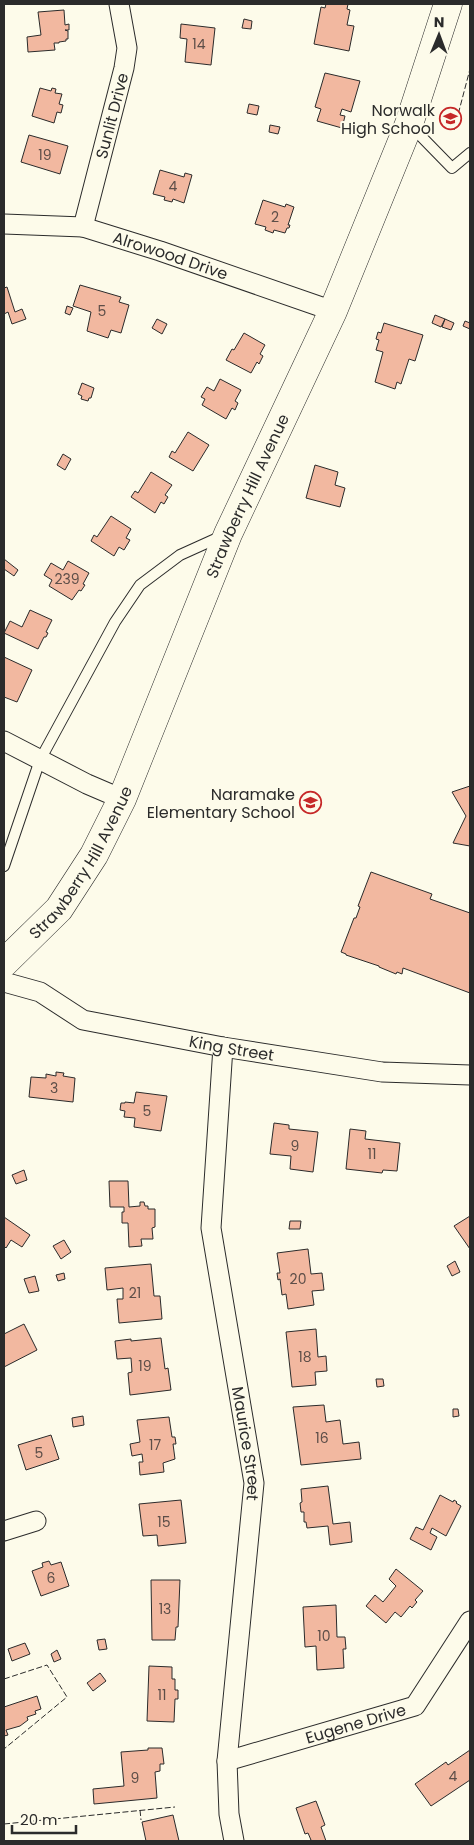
<svg xmlns="http://www.w3.org/2000/svg" width="474" height="1845" font-family="Poppins,sans-serif">
<style>
.building{fill:#f2b8a0;stroke:#2b2b2b}
.lines{fill:none;stroke-linecap:round;stroke-linejoin:round}
.lane-casing{stroke:#2b2b2b;stroke-width:12}
.street-casing{stroke:#2b2b2b;stroke-width:21}
.secondary-casing{stroke:#2b2b2b;stroke-width:29}
.lane{stroke:#fdfbea;stroke-width:10}
.street{stroke:#fdfbea;stroke-width:19}
.secondary{stroke:#fdfbea;stroke-width:28}
.fence{stroke:#2b2b2b;stroke-width:1;stroke-dasharray:6 2.5;stroke-linecap:butt}
.labels{text-anchor:middle;stroke-width:4;stroke-linejoin:round;paint-order:stroke}
.number-label{font-size:14px;fill:#5d4e48}
.poi-label{font-size:16px;fill:#2b2b2b;stroke:#fdfbea;text-anchor:end}
.street-label{font-size:16px;fill:#2b2b2b;stroke:#fdfbea}
</style>
<rect width="100%" height="100%" fill="#fdfbea"/>
<!-- building -->
<path class="building" d="M326 4H348L347 9 350 10 347 25 354 26 349 51 314 44 321 7 325 8Z
M64 10 65 25 69 24V30H65L68 31V39H66V41L59 42V43H54L55 50 28 52 27 37 41 35 38 12Z
M244 19 252 21 251 29 242 28Z
M181 24 215 28 211 65 185 62 187 39 180 38Z
M325 73 360 81 351 112 342 109 340 115 345 116 342 128 317 121 321 109 315 107Z
M40 88 51 91 52 88 56 89 55 93 62 94 59 104 63 105 61 113 57 112 54 123 32 116Z
M249 104 259 106 257 115 247 113Z
M270 125 280 127 278 134 269 132Z
M29 135 68 146 60 174 21 162Z
M160 170 184 177 185 173 192 175 184 203 173 199 172 202 164 200 165 197 153 194Z
M263 200 285 207 286 204 294 207 288 225H290L289 228H287L285 233 274 230 273 233 265 230 266 227 255 224Z
M80 285 121 297 119 302 129 305 121 333 111 330 108 338 87 331 91 312 73 306Z
M7 287 15 312 22 309 26 319 12 324 8 312 4 314V288Z
M67 306 73 308 70 315 65 313Z
M435 315 445 319 441 327 432 323Z
M157 319 167 324 162 334 152 328Z
M445 319 454 323 451 330 442 327Z
M465 321 470 323V329L463 326Z
M384 323 423 335 415 361 409 359 401 384 397 382 395 389 375 382 383 352 376 350 379 340 376 339 378 332 381 333Z
M244 333 265 345 260 354 263 356 259 364 257 362 251 373 226 360 232 349 234 350Z
M220 379 241 390 235 401 238 403 235 410 232 408 226 419 202 405 205 399 201 397 207 387 214 391Z
M82 383 94 388 91 398H89L88 401 81 399 82 396 78 394Z
M188 432 209 445 193 471 169 457 172 451 175 453Z
M63 454 71 459 65 470 57 465Z
M315 465 338 472 335 485 345 488 340 507 306 498Z
M151 472 172 485 165 495 168 497 164 504 161 502 155 513 131 497 135 491 138 493Z
M111 516 131 529 126 538 130 540 124 550 119 547 114 556 91 541 94 535 97 537Z
M4 559 18 570 14 576 4 569Z
M68 561 89 573 83 584 85 585 81 591 79 590 72 600 49 586 52 580 44 575 51 563 63 570Z
M30 610 52 620 46 632 48 633 46 637H44L38 649 4 633 10 621 22 627Z
M4 657 32 670 17 702 4 697Z
M470 786V846L453 843 466 816 452 792Z
M371 872 432 894 430 899 470 913V993L403 968 402 974 397 972 396 974 379 967V966L346 955V954L341 952 354 918H356L360 907 358 906Z
M56 1072 64 1073 63 1076 75 1078 73 1102 29 1097 31 1077 46 1078V1074L56 1076Z
M136 1092 167 1096 161 1131 134 1127 135 1118 124 1117 125 1111 120 1110 121 1103H125V1102L134 1103Z
M274 1123 289 1125V1129L318 1132 313 1172 290 1169 291 1156 270 1154Z
M350 1129 366 1131 365 1139 400 1143 397 1171 383 1170 382 1173 346 1169Z
M24 1170 27 1180 16 1184 12 1175Z
M109 1181H128L129 1207 140 1206V1202H144L145 1206H148V1209H155V1227L152 1228 153 1239H141L142 1246 129 1247 128 1223H122V1212H124V1207H110Z
M470 1216V1249L454 1226Z
M4 1217 30 1235 22 1247 11 1240 6 1248 4 1246Z
M290 1221H301L300 1229H289Z
M64 1240 71 1252 61 1259 53 1246Z
M308 1249 311 1274 322 1273 324 1290 312 1291 314 1305 288 1309 286 1294 282 1295 280 1279 278 1280 277 1273H280L277 1253Z
M455 1261 460 1272 452 1276 447 1266Z
M151 1264 154 1296H160L162 1319 119 1323 117 1299H123V1288L107 1290 105 1268Z
M64 1273 65 1279 58 1281 56 1275Z
M35 1276 39 1291 29 1293 24 1279Z
M24 1324 37 1350 4 1367V1334Z
M316 1329 318 1357 326 1356 327 1371 315 1372 316 1385 292 1387 286 1332Z
M161 1338 165 1369 168 1368 171 1390 130 1395 128 1373 132 1372 131 1358 117 1359 115 1341 131 1339V1341Z
M376 1379H383L384 1386 377 1387Z
M324 1405 326 1422 340 1420 343 1444 359 1442 361 1459 301 1465 293 1407Z
M453 1409H458L459 1416 453 1417Z
M83 1416 84 1425 73 1427 72 1418Z
M169 1417 172 1437H175L176 1444H173L175 1459 163 1463 164 1472 140 1475 139 1462H143L142 1454 132 1456 130 1444 140 1442 137 1420Z
M51 1435 59 1459 26 1470 18 1445Z
M328 1486 333 1524 350 1522 352 1542 330 1545 328 1526 307 1528 306 1522H304V1512H301L300 1503 302 1502 301 1489Z
M440 1495 453 1502 454 1500 457 1502 456 1503 461 1506 446 1536 432 1528 430 1533 437 1537 431 1550 410 1539 416 1527 423 1530Z
M181 1500 186 1543 158 1546 157 1535 143 1536 139 1504Z
M49 1561 51 1565 61 1562 69 1586 41 1596 32 1571 43 1567 42 1563Z
M396 1569 423 1591 415 1600 417 1602 412 1608 410 1606 401 1617 395 1612 386 1623 366 1606 375 1595 383 1602 396 1586 389 1579Z
M151 1580H180L178 1627H176L175 1640H152Z
M336 1605 337 1637H345L346 1649H343L344 1668 317 1670 316 1646 305 1647 303 1607Z
M105 1639 107 1649 99 1650 97 1640Z
M25 1643 30 1654 12 1661 8 1649Z
M57 1650 61 1659 54 1662 51 1654Z
M149 1666 172 1667V1679H175V1690H178V1699H175L174 1722 147 1721Z
M100 1673 106 1681 93 1691 87 1683Z
M37 1696 41 1709 35 1711 36 1714 27 1717 28 1720 20 1726 6 1730 8 1735 4 1736V1707Z
M148 1748H162L164 1764H160V1771L155 1772 157 1798 94 1804 93 1789 124 1786 121 1752 148 1750Z
M470 1750V1780L431 1806 415 1784 446 1762 448 1765Z
M316 1801 325 1825 321 1827 326 1841H308L311 1840 308 1833 305 1834 296 1808Z
M173 1815 179 1841H146L142 1822Z"/>
<g class="lines">
<defs>
<path id="lane" d="M410 125 452 168 470 153
M4 866 40 760 115 622 140 585 180 555 222 536"/>
<g id="street">
<path id="s1" d="M4 224 83 227 160 251 333 311"/>
<path id="s2" d="M83 227 124 68 127 48 119 4"/>
<path d="M4 741 87 784 122 799"/>
<path id="s3" d="M4 982 40 992 83 1020 223 1047 382 1072 470 1075"/>
<path id="s4" d="M223 1047 211 1228 254 1483 227 1761 229 1814 234 1841"/>
<path d="M4 1531 36 1521"/>
<path id="s5" d="M227 1761 415 1706 470 1621"/>
</g>
<g id="secondary">
<path id="s6" d="M4 963 59 909 94 855 122 799 228 534 333 311 409 124 448 4"/>
</g>
</defs>
<!-- lane casing -->
<use href="#lane" class="lane-casing"/>
<!-- street casing -->
<use href="#street" class="street-casing"/>
<!-- secondary casing -->
<use href="#secondary" class="secondary-casing"/>
<!-- lane -->
<use href="#lane" class="lane"/>
<!-- street -->
<use href="#street" class="street"/>
<!-- secondary -->
<use href="#secondary" class="secondary"/>
<!-- fence -->
<path class="fence" d="M454 130 470 69
M4 1679 47 1665 67 1697 4 1749
M140 1810 141 1820
M4 1824 175 1807"/>
</g>
<!-- icons -->
<defs>
<symbol id="school-ring" viewBox="-11 -11 22 22"><circle r="9.5" fill="#fdfbea" stroke="#c62828" stroke-width="1.5"/><path d="M0-5L7-2L0 1L-7-2ZM-4 1L0 2.5L4 1V4Q0 6-4 4Z" fill="#c62828"/></symbol>
</defs>
<g fill-rule="evenodd">
<use href="#school-ring" x="438" y="106" width="25" height="25"/>
<use href="#school-ring" x="298" y="790" width="25" height="25"/>
</g>
<g class="labels">
<!-- number labels -->
<g class="number-label">
<text x="199" y="49">14</text>
<text x="45" y="160">19</text>
<text x="173" y="191">4</text>
<text x="275" y="222">2</text>
<text x="102" y="316">5</text>
<text x="67" y="584">239</text>
<text x="54" y="1093">3</text>
<text x="147" y="1116">5</text>
<text x="295" y="1151">9</text>
<text x="372" y="1159">11</text>
<text x="298" y="1284">20</text>
<text x="135" y="1298">21</text>
<text x="305" y="1362">18</text>
<text x="145" y="1371">19</text>
<text x="322" y="1443">16</text>
<text x="155" y="1450">17</text>
<text x="39" y="1458">5</text>
<text x="164" y="1527">15</text>
<text x="51" y="1583">6</text>
<text x="165" y="1614">13</text>
<text x="324" y="1641">10</text>
<text x="162" y="1700">11</text>
<text x="453" y="1781">4</text>
<text x="135" y="1783">9</text>
</g>
<!-- poi labels -->
<g class="poi-label">
<text x="435" y="116">Norwalk<tspan x="435" dy="18">High School</tspan></text>
<text x="295" y="800">Naramake<tspan x="295" dy="18">Elementary School</tspan></text>
</g>
<!-- street labels -->
<g class="street-label">
<text dy="6" stroke="none"><textPath href="#s2" startOffset="115">Sunlit Drive</textPath></text>
<text dy="6" stroke="none"><textPath href="#s1" startOffset="171">Alrowood Drive</textPath></text>
<text dy="6" stroke="none"><textPath href="#s6" startOffset="532">Strawberry Hill Avenue</textPath></text>
<text dy="6" stroke="none"><textPath href="#s6" startOffset="128">Strawberry Hill Avenue</textPath></text>
<text dy="6" stroke="none"><textPath href="#s3" startOffset="240">King Street</textPath></text>
<text dy="6" stroke="none"><textPath href="#s4" startOffset="400">Maurice Street</textPath></text>
<text dy="6" stroke="none"><textPath href="#s5" startOffset="134">Eugene Drive</textPath></text>
</g>
</g>
<!-- border -->
<rect width="474" height="1845" fill="none" stroke="#2b2b2b" stroke-width="10"/>
<!-- north arrow -->
<g transform="translate(439 35) rotate(1)" stroke="#fdfbea" stroke-width="4" paint-order="stroke">
<path d="M0-4L9 19L0 12L-9 19Z" fill="#2b2b2b"/>
<text y="-8" font-size="14" font-weight="bold" text-anchor="middle" fill="#2b2b2b">N</text>
</g>
<!-- scale -->
<path d="M12 1825v8h64v-8" fill="none" stroke="#2b2b2b" stroke-width="2.5"/>
<text x="20" y="1825" font-size="15" fill="#2b2b2b" stroke="#fdfbea" stroke-width="4" paint-order="stroke">20 m</text>
</svg>
